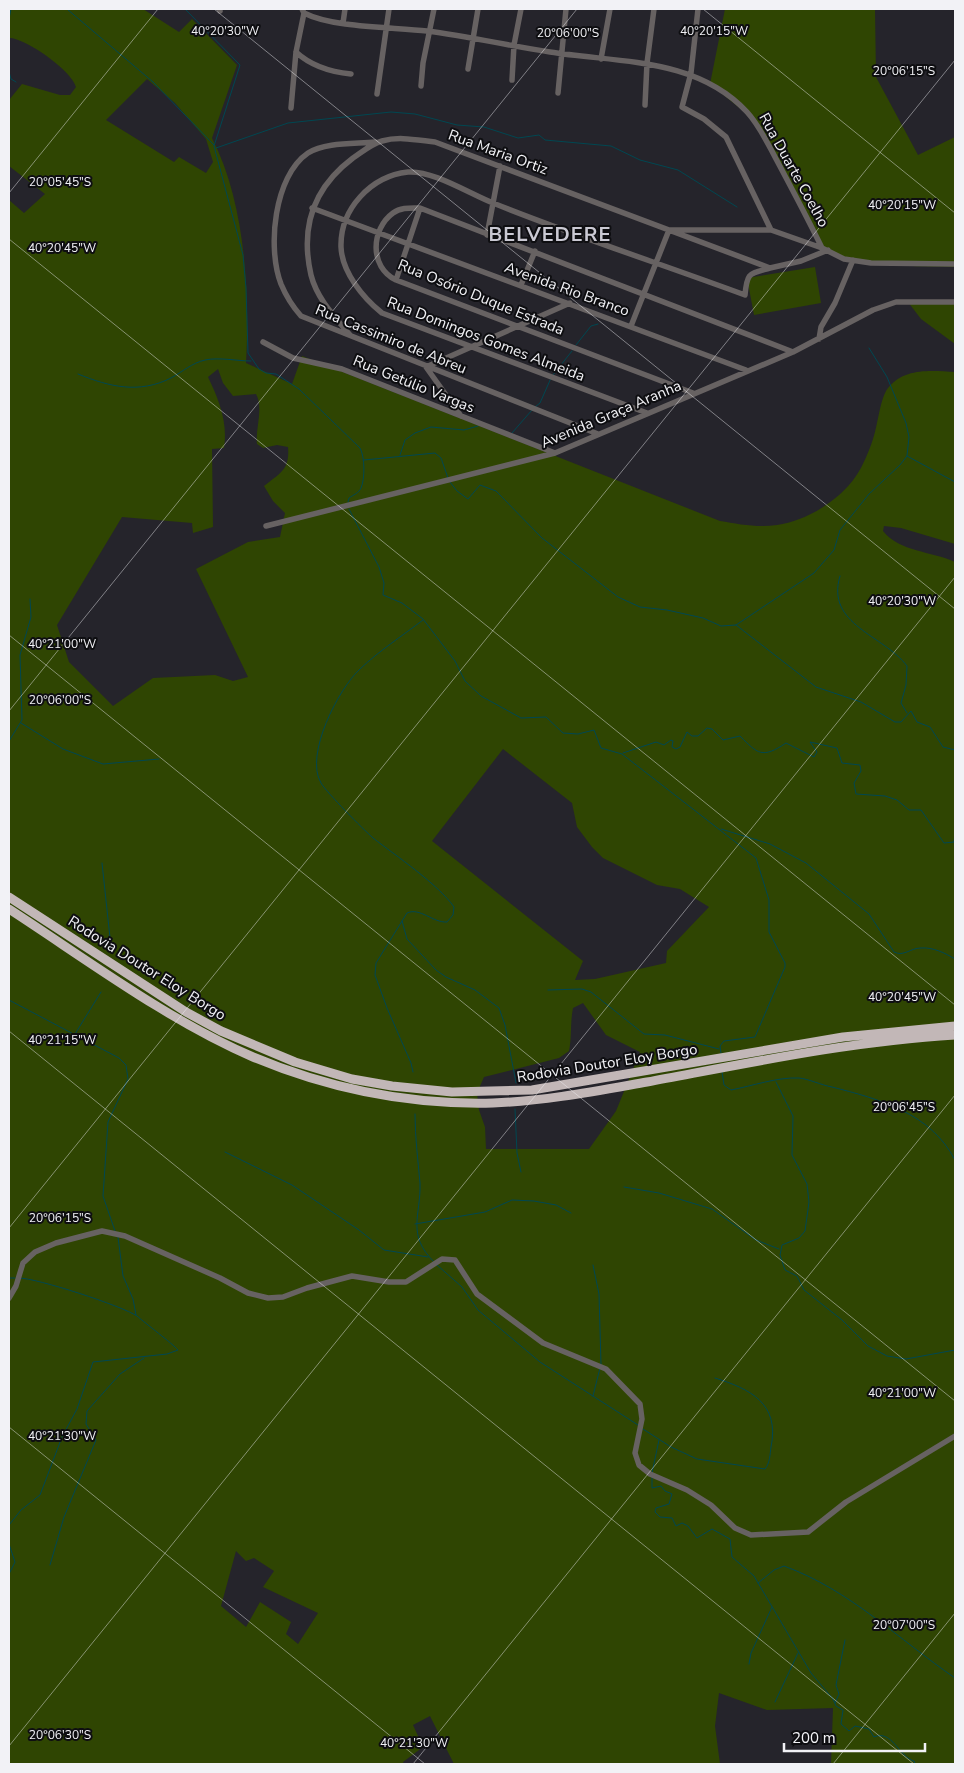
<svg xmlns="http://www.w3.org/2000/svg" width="964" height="1773" font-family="'Nunito Sans',sans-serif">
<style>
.green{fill:#2f4502;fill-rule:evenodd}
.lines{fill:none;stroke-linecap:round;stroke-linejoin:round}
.stream{stroke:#004751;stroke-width:1}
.minor{stroke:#676262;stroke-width:5.5}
.highway{stroke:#c2b7b7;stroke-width:9}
.ticks{fill:none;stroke:#f2f2f6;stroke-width:1;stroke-opacity:0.45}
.labels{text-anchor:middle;stroke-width:4;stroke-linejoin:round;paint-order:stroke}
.street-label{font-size:15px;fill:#f2f2f6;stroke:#0e0e11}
.district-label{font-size:20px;font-weight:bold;letter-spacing:1px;fill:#cac9d3;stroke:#0e0e11}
.ticks-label{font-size:12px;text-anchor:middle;fill:#f2f2f6;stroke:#0e0e11;stroke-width:4;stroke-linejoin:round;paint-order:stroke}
</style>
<rect width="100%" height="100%" fill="#25242b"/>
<!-- green -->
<path class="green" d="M9 9H143L179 32 192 19 237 65 212 138C245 202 250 292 246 363L292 384 302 356 720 521C738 524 758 528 777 525 806 521 839 501 856 476 863 466 869 451 873 439 878 425 880 398 888 388 905 367 932 371 955 372V544L901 528 884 526 883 531C900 552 931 551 955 562V1764H831L833 1708 767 1710 719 1693 715 1726 720 1764H454L430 1716 413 1725 423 1747 403 1762 404 1764H9V200L24 213 45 194 9 166V100L22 84 60 95H70L76 87C72 71 26 38 9 38ZM147 79 175 103 206 139 213 162 206 173 179 157 174 162 106 120ZM218 369 223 383 233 396 256 394C264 408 255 429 257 444L263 448 277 445 288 447C290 470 280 473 264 486L273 501 285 513 280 537 248 542 196 569 248 677 233 681 215 675 153 678 113 706 69 662 57 625 122 517 192 523 193 533 213 527 212 449 224 448C228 422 219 400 208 377ZM503 749 572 803 577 827 592 847 603 858 657 885 680 889 709 907 667 951 666 963 595 979 575 980 583 961 432 841ZM583 1003 606 1035 640 1052 616 1111 589 1149H486L485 1127 479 1110 477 1093 484 1077 559 1058 569 1051C572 1037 570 1023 573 1008ZM236 1551 246 1561 254 1558 274 1571 263 1587 318 1613 298 1644 286 1634 291 1622 260 1602 246 1627 221 1606Z
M725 9H875L876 77 918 155 955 137V267C908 266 863 267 819 248L809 221 753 119 710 84Z
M815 267 821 303 754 315 747 278Z
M908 302H955V344L921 319Z"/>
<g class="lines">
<!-- stream -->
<path class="stream" d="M67 9 153 82 214 145
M185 9 240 65 214 146 243 255 246 288 248 353 259 369 266 373 276 374 299 389 360 448C365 457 365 479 361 488 359 493 353 495 349 498L348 502
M9 19 11 9
M9 72 11 79 16 82
M216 148 288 123 391 112 415 114 457 125 484 127 518 138 539 135 545 140 611 146 640 160 678 170 737 207
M576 345 591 326 598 324
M78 374C110 387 139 394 171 378 182 372 192 363 205 360 219 357 237 361 251 361
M553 375 572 351
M535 407 540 403 551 378
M512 433 532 410
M400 455 405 440 415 433 431 427 464 430 478 426
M907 456 955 482
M364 460 435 453 441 458 448 478
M450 482 457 491 468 499 480 485 496 491 542 538 618 597 640 607 667 610 703 618 721 626 736 625 814 573 834 550 840 530 869 494 900 465 907 456 909 437 906 423 887 377 869 348
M349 509 379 567 384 583 383 595 402 603 423 619 455 661 465 681 481 696 521 718 546 717 563 733 578 734 594 730 601 748 622 754 756 858 769 900V932L785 963V967L755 1037 724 1041 720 1046 721 1053
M840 576C825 625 884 635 907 666L906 685 901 703 907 713
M736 625 816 687 861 702 895 722H901L911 711 917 722 930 727 943 747 955 750
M21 723 63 749 103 764 159 759
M9 741 22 720 20 655 31 617 30 599
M623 753 656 742 664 745 671 740 673 741 672 747 676 749 680 747 687 732 692 736H698L707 728 712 729 723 740 740 736C758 754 762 759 786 743L814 757 817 752 810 742 837 748 842 763 860 765 861 771 854 783 856 794 885 796 897 800 909 810H921L944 843 954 842 955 834
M721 829 770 844 806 863 869 914 894 952C904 957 910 948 921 948 933 947 945 953 955 959
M102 863 111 947
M402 921 407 939 436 970 446 977 475 990 499 1008 505 1025 516 1083
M548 990 582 989 591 992 644 1034 665 1035 719 1049
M9 1000 119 1058 126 1065 128 1079 108 1122 103 1196 115 1231
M75 1034 101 992
M413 1072 411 1063 387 1008 375 975 376 963 407 913C420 907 433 923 447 922L453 915 454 907C439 885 395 855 373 838 363 829 327 793 321 783 304 755 339 688 360 669 379 651 402 636 423 620
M722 1072 724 1085 731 1090C752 1086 777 1077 799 1078 809 1079 821 1085 832 1087 879 1099 931 1113 955 1160
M776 1082 793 1116 792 1155 807 1184 809 1202 805 1231 799 1238 782 1245 780 1255 785 1270 797 1276 804 1290 842 1320 868 1346 887 1356 906 1359 955 1350
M515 1109 517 1153 521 1172
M415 1114C415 1138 418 1160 420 1183 421 1216 406 1234 434 1262
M225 1152 292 1185 359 1230 384 1250 428 1257
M624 1187 659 1193 712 1209 756 1240 779 1249
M415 1224 485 1212 512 1200 534 1201 556 1205 571 1213
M118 1237 123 1276 133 1299 136 1315
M437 1265 462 1287 478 1310 540 1362 638 1425
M593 1265 599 1294 601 1364
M9 1278H15
M593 1396 600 1368
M643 1429 671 1447 697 1459 765 1469C770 1463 770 1454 771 1447 780 1403 750 1389 715 1378
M652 1473 659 1440
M652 1477V1488L661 1486 665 1491 672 1494 669 1504 656 1508 655 1512 660 1517 672 1518 676 1526 682 1523 688 1526 697 1538 712 1529 730 1539 732 1557 754 1576 811 1673 833 1699 836 1706 843 1710 841 1724 849 1731 855 1726 869 1729 874 1737C892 1729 899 1757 914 1761L915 1764
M9 1525 21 1510 40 1495 62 1437 77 1409 93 1362 167 1354 178 1350C173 1344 145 1323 137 1316 122 1306 37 1278 19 1278
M9 1544 15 1562 9 1574
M50 1565 64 1517 96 1440 86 1424 87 1411 120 1374 144 1358
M758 1583 774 1570 784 1566C850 1590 898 1639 955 1678
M749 1664 751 1653 772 1607
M775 1702 798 1653
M835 1703 839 1694 836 1685 845 1640"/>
<!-- minor -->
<path class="minor" d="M219 9 220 11
M698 9 691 73 682 107 704 119 726 137 771 230
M304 13C333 28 393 27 427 31 468 36 509 46 550 52 618 63 696 57 747 112 759 125 767 142 775 157 791 187 807 217 822 248
M343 23 345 9
M296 52C311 66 331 72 351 74
M601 59 610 9
M468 69 478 9
M512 80 514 45 521 9
M421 86 423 63 434 9
M558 93 566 9
M377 94 389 9
M645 105 647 63 654 9
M291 108 296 52 304 13 302 9
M375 142C355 144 325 142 308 153 274 176 267 248 281 284 286 296 293 307 301 316L598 434
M312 208 746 370
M487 235 500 166
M396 280 420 208
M521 285 535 251
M631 326 669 230H771L822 248 844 259 871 263 955 264
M350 335C335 317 317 299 311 275 300 227 313 188 353 158 362 152 371 144 382 141 399 136 417 140 435 142L770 268 801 261 828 250
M819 339 821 327 835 303 853 260
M263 342 293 358 342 369 555 453
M693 393 396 280C369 267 371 229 393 213 401 207 411 208 420 208L793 352
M647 413 382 313C363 298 342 272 341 247 340 209 371 176 408 172 432 170 470 194 493 203 575 236 661 264 745 295 747 272 749 274 770 268
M461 416 426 367 570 303
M266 526 555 453 793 352 873 310 896 302H955
M9 1298 16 1286 23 1263 35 1252 56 1243 102 1231 125 1236 220 1278 248 1293 268 1298 283 1297 307 1288 352 1276 389 1282H406L442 1259 455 1260 477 1294 543 1343 606 1369 640 1404 642 1419 635 1453 639 1465 650 1474 687 1490 711 1505 735 1528 751 1535 808 1532 846 1502 955 1436"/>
<!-- highway -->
<path class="highway" d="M9 897 186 1012 221 1031 295 1062 352 1079 392 1086 452 1092 532 1090 843 1037 955 1026
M9 909C86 959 169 1021 253 1057 329 1089 412 1105 493 1103 545 1101 596 1091 647 1082 749 1063 852 1041 955 1035"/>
</g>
<!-- ticks -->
<path class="ticks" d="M214 9 955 609M703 9 955 213M9 193 158 9M9 239 955 1005M9 635 955 1401M9 711 577 9M9 1031 914 1764M9 1228 955 60M9 1427 425 1764M9 1746 955 577M413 1764 955 1095M833 1764 955 1613"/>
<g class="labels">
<!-- street labels -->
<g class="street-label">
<text transform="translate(498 152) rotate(20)" y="5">Rua Maria Ortiz</text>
<text transform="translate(794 170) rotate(61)" y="5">Rua Duarte Coelho</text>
<text transform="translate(567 289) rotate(20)" y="5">Avenida Rio Branco</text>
<text transform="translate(481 297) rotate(22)" y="5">Rua Osório Duque Estrada</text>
<text transform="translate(391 339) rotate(22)" y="5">Rua Cassimiro de Abreu</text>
<text transform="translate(486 339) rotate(21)" y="5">Rua Domingos Gomes Almeida</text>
<text transform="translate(414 384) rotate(22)" y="5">Rua Getúlio Vargas</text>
<text transform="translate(611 414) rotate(-23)" y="5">Avenida Graça Aranha</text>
<text transform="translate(147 968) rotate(32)" y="5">Rodovia Doutor Eloy Borgo</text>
<text transform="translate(607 1063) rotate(-9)" y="5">Rodovia Doutor Eloy Borgo</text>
</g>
<!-- district labels -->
<g class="district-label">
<text x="550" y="241">BELVEDERE</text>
</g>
</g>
<g class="ticks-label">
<text x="225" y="35">40°20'30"W</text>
<text x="714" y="35">40°20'15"W</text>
<text x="568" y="37">20°06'00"S</text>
<text x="904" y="75">20°06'15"S</text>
<text x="60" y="186">20°05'45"S</text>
<text x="902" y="209">40°20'15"W</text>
<text x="62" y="252">40°20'45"W</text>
<text x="902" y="605">40°20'30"W</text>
<text x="62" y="648">40°21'00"W</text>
<text x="60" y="704">20°06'00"S</text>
<text x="902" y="1001">40°20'45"W</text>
<text x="62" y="1044">40°21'15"W</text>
<text x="904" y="1111">20°06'45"S</text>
<text x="60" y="1222">20°06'15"S</text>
<text x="902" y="1397">40°21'00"W</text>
<text x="62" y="1440">40°21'30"W</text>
<text x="904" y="1629">20°07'00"S</text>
<text x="60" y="1739">20°06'30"S</text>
<text x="414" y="1747">40°21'30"W</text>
</g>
<!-- border -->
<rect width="964" height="1773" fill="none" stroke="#f2f2f6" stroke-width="20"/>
<!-- scale -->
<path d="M784 1743v8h141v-8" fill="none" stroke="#f2f2f6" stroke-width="2.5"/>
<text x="792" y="1743" font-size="15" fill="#f2f2f6" stroke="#0e0e11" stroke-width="4" paint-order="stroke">200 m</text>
</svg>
